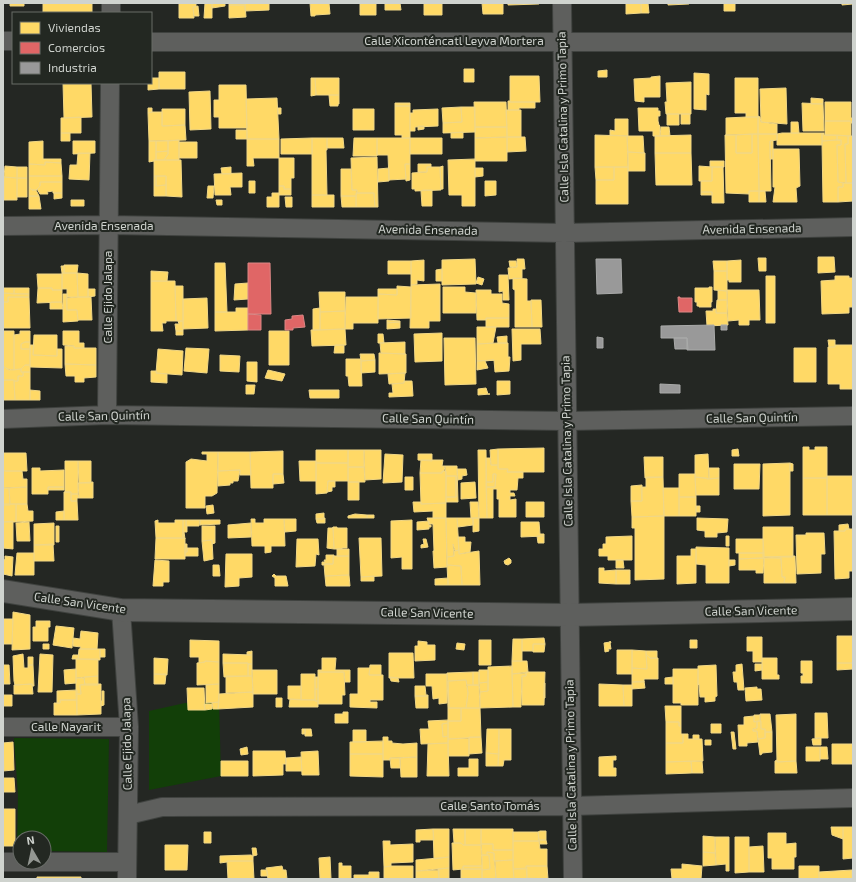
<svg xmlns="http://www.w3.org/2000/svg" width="856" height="882" font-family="'Exo 2',sans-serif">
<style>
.green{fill:#123f08}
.homes{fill:#ffd966;stroke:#f1d785}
.shops{fill:#e06666;stroke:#db8785}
.industry{fill:#999;stroke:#a9aaa9}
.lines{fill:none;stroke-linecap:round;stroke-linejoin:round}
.minor-casing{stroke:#3f423f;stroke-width:20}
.tertiary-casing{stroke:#3f423f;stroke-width:24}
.minor{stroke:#5e5f5d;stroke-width:18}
.tertiary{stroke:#5e5f5d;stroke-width:22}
.labels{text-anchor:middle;stroke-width:4;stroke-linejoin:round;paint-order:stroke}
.street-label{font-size:12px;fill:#cfd3ce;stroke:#232822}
</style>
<rect width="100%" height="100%" fill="#242723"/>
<!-- green -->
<path class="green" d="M219 702 221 776 149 790V711L185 703Z
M14 738 109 739 107 852 44 851V838H20V850H17L18 795Z"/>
<!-- homes -->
<path class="homes" d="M10 3H24V6H10Z
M43 3H92V13H43Z
M179 3H196V7H193L194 18H179Z
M205 3H212V18H204Z
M212 3H225V6L212 8Z
M229 3H245V5H229Z
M245 3H269V10L245 11Z
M310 3H329L330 14 315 15V16H311Z
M360 3H376V15H360Z
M385 3H400L401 10H385Z
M424 3H442V15H424Z
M482 3H503V14H483Z
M508 3H539V4L508 5Z
M626 3H641V13L626 14Z
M641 3H648L649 13H641Z
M668 3H689V4L668 5Z
M724 3H735V11H724Z
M842 3H853V4L842 5Z
M229 5H245L246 17 229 18Z
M198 6 199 16H194L193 7Z
M464 69H474V82H464Z
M607 70V77H598V71Z
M159 72H185V89H159Z
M694 73 709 74V95L706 94V110L694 109Z
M510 76H539L540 102H510Z
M660 76V97H644V102L635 101 634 79 651 78V77Z
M151 78H159V89L148 90V83H151Z
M311 78H315L316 95 311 96Z
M315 78H339V95H316Z
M735 78H758V117H746V113H735Z
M691 82V114H666L665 102H667L666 83Z
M63 83H91L92 117 64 118Z
M219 85H246L247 128H219V117H214V100H219Z
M786 88 787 124 761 122 760 89Z
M210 91 211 129 190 130 189 92Z
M329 95H339V104H338V106H330Z
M277 98 279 139H247L246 99Z
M811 98 823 99V104H811Z
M508 101H510V102H535V108H519V110H508Z
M474 102H506L507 127H475Z
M825 102H851V118H853V123H851V121H825Z
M395 103H410V106H395Z
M802 103 823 104 824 131H803Z
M395 106H410V138H402V135H395Z
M461 107H475V132L443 133V123L462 122Z
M461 107 462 122 443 123 442 108Z
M148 108H152V112L148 113Z
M278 108H281V114H278Z
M638 108H658V111H660V116H658V121L659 125 660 126V136H653V131H639Z
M162 109H185V125L162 126Z
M353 109H374V130H353Z
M438 109V126L415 127V131H410V113H413V110Z
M506 110H521V137H507Z
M152 112H162V126L185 125 186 140 149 141 148 113Z
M667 114H679V125H667Z
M681 114H690V124H681Z
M758 116 760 117 761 122 777 124V134H758Z
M81 117V133H61V118Z
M746 117H758V134L726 135V118Z
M615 119H628V136L610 135V130L615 131Z
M825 121H851V136L825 135Z
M791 122H798L799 133H791Z
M418 126H424V129L418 130Z
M475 127H507V137L475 138Z
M661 127H669L670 136H660Z
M236 130H247V139H236Z
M463 132V138H451V133Z
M61 133H70V141H61Z
M782 133H822V145H777V134Z
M822 133H824V135H837V140L822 141Z
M752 134V153H736V135Z
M752 134H758L759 191H749V194L726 193 725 135H736V153H752Z
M758 134H777V140L770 141 771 191H759Z
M595 135 627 136 628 167H595Z
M691 135V153H655V136Z
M837 135 848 136V144H845L846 183 838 182 837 145H841V140H837Z
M627 136H643L644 153 628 152Z
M848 136H853V183H846L845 144H848Z
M507 137H525L526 151 507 152Z
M507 137V161H475V138Z
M312 138H327V150H326L327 195H312Z
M312 138V154H281V139Z
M327 138H343L344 148H327Z
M354 138H377V156H353Z
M377 138H410V164H405L406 179 389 180 388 155H377Z
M410 138H442V154H410Z
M247 139H279V158H253L254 166H247Z
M179 140V160H164L168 154V141Z
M773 140V159H770V141Z
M837 140H841V145H837L838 182 843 183V187H838V202H823L822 141Z
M43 141V159H61V163L45 162V165L29 164V142Z
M73 141H95V153L73 154Z
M149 141H156V160H154V161L149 162Z
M156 141H168V151L156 152Z
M179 142H197V158H179Z
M773 149H799L800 186 796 188 797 202H773L775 187H773Z
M168 151V154L164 160H156V152Z
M628 152 645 153V171H628Z
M78 153H90L89 180 69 179 70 165H77Z
M655 153H691L692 185H656Z
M377 157 378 207H375L374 193H357V190H352L351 158Z
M279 158H294V178H291V189H284V186H279Z
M475 159V206H462V195H449L448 160Z
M154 160H181L182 197 166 196V176H154Z
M710 161H724V167H710Z
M45 162 61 163 62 176H29V164L45 165Z
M405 164H410V180L406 181Z
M418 164H431V167H427V172H418Z
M5 166 17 167V178L4 177Z
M443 166V189H441L440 167Z
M699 166 712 167V181H699Z
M17 167H27V178H17Z
M231 167V174H222L221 168Z
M427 167H440L441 190 415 191V189H412V173L427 172Z
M595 167H614V180H596Z
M614 167H628V204H596V180H614Z
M712 167H723L724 203H712V192H701V181H712Z
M389 168V181L378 182V169Z
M475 168H483V176L475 177Z
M341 169H351L352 190H357L356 196H341Z
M242 173V187H230L231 195H215L214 174Z
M29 176H62V182H40V186L36 190H32L29 187Z
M154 176H156V186L166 185V196H154Z
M156 176H166V185L156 186Z
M4 177 17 178V200H4Z
M17 178H27V197H17Z
M249 181H255V193H249Z
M485 181H496V195L485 196Z
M40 182H62V193H53V191L47 192 48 194H40L37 189 40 186Z
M843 183H853V201L838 202V187H843Z
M208 186H214L213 198H207Z
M279 186H284V189H291V195H279Z
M29 187 32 190H36L39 196H29Z
M423 190H432V206H422L421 191Z
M749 191H759V202H749Z
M759 191H765L766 202H759Z
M701 192H712V195H701Z
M54 193H62V198L54 199Z
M272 193H279V207H267V197H272Z
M356 193H374L375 207H356Z
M312 195H334V207H312Z
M29 196H39L41 209H29Z
M341 196H356V207H342Z
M285 197H292V207H286Z
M71 200H84V206H71Z
M216 200H222V205H217Z
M818 257H834L835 272 818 273Z
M758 258H766V271H759Z
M475 259 476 284 442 285V260Z
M517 259H524L525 269H522V278L509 279 508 268 517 267Z
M424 260V281L417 280V284L411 285V261Z
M741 260V282H729V280H727V261Z
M388 261H411V274H388Z
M509 261H516L517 267H510Z
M713 261H727V271H714Z
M215 263H225L227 312H215Z
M64 265H78L77 273H64Z
M61 266H64V273H62Z
M442 269V281H436V270Z
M151 271 168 272 167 281H151Z
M714 271H727V291L714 290Z
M62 273H77L78 297H67V289H62Z
M77 273 88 274V297H78Z
M37 274H62V290H52V288H38Z
M499 275H508L509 300H503V291L499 292Z
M766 276H775V323H766Z
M835 276H849V278H853V307H849V313L822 314 821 281 835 280Z
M478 277 484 279 482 285 476 283Z
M513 278 527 279V301H531L532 327H515V290L513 289Z
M151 281H175L176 321H166V323H162L163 331H151Z
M248 283V299L234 300 235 284Z
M440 284V321H429V328H410L411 285Z
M175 286H183V321H176Z
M397 286 411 287V318L378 319V294L397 295Z
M443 287H465V292L476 293V313H443Z
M709 287H712V302H711V307H699V306H697V302H695V288H709Z
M3 288H14V294L3 293Z
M14 288H29V294H14Z
M38 288H52V290H62V302L37 303Z
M88 289H95V296L88 297Z
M378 289H397V295L378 294Z
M476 290H491V294H502V303L509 304V318H486V320H477Z
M718 290 727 291V300H718Z
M727 290H759L760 320H749V325H739V320L728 321Z
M319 292H345V311L320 312Z
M3 293 29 294V297H8V302H3Z
M63 294H67V310H77L78 321 63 322Z
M8 297H29L30 328H3V302H8Z
M78 297H91L92 320H78L77 310H67L66 298Z
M346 297H378V323H353V329H345Z
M207 298 208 328 183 329V299Z
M531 300H541L542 327H532Z
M717 300H727V313H716Z
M51 302H62L63 309H50V303Z
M236 308H248V330L215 331V312H236Z
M320 308V330H313V309Z
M713 309H716V313H727L728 325 707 326 706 311H713Z
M345 311V329L320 330V312Z
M486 318H509V327H486Z
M387 320 400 321V322L387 323Z
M178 321H183V331H176L175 324H179Z
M396 322H400V328L387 329V323Z
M477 327H496L493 343 477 344Z
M345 329 346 345 312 346 311 330Z
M512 329H540L541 344H521V360L513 361Z
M3 331H14V370L7 369 3 366Z
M20 331H30V342H25L21 344V349H30V365H25L21 369 14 370V335L20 334Z
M63 331H79V343H84V348H74V346L63 345Z
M176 331H183V335H176Z
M269 331H289V365H269Z
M442 333V361L415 362 414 334Z
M378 334H383L384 343H378Z
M34 335H57V356L33 355Z
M507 336V343H498L497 337Z
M444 338H475L476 384 445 385Z
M828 340H835V347H829Z
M25 342H30V349H21V344Z
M405 342V354L381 353 380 343Z
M498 343H508V357H510L509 371 495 372 494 360 477 361V344Z
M30 345H34L33 355 57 356V349H62V368L30 367Z
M335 345H344V353H334Z
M835 345H853V389H840V384H828V347H835Z
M65 346H74V348H96V365L65 364Z
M186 348 209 349 207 373 184 371Z
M794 348H816V382H794Z
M158 349 183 351 182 375 156 373Z
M379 353 406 354V373L379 374Z
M360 354H374L375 360 361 361Z
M220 355 240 356 239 372 220 371Z
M346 359H361L362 386H349L348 376H346Z
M375 360V372L361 373V361Z
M494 360 485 361 488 368 477 370V361Z
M247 362H257V382L247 381Z
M65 364 96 365V377L84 378V382H75V376H66Z
M25 365H30V372H21V369Z
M3 366 9 370 21 369V372H23V376H18V381H14V380H3Z
M268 370 285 374 282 381 265 378Z
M151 371H157L156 373 167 374V383L151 382Z
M23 372H30V400H15L14 381H18V376H23Z
M405 373 404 383 389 384 388 374Z
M3 380H14L15 400H3Z
M404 381H412L413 396 389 397V393H393L392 384 404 383Z
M497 381H510V394L497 395Z
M246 385H255L254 394H246Z
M486 388 488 394H490L478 395V389Z
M30 390 40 391V400H30Z
M309 390H339V398H310Z
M803 447H809V450H815V447H827V478H803Z
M544 448V472H507L508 469H498V449Z
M498 449V465H491L490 450Z
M738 449 739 456H732V450Z
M316 450H348V463H316Z
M348 450H364V467H348Z
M364 450H381V479L365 480Z
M478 450H486L487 518H479Z
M283 451V474H273V488H251L250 452Z
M202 452H218L217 493 212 496H205V508H186V462L191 459 207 461V454H202Z
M218 452H250L251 475H240V470L218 471Z
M3 453H26L27 471H5L3 470Z
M385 454 403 455 402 482 383 483Z
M418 454H432V461L418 460Z
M708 454 709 479 695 477V455Z
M644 457H663V477L645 478Z
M486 458H490L491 465H498V469H508L507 472H523V478H518L517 490H510V493H514L515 496H510V500L516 499V517H499V499H497V489H493V518H487L486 487H495L496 474H493V482H486Z
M421 460H443L442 466H445L444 471H442V473H420Z
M65 461H78V494H71V492H65Z
M78 461H91V483H79Z
M299 461H316V481H300Z
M316 463H348V481H328L327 493 316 494Z
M790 463 793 464V471H790Z
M790 463V515L763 516V464Z
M734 464H760L759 489H734Z
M445 466H457L458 502H446V497H456V476H446Z
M348 467H364L365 482H348Z
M32 468H40V471L64 470V487H48V494H32Z
M709 468H719V478L709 479Z
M457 469H466L467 475 462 476V479L458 480Z
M3 470 5 471H22L23 479H27V487L3 488Z
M240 470 238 481H233V483H230V485L218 486V471Z
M442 471H446V503L421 504 420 473H442Z
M273 474H283L284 483 273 484Z
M493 474H496L495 487H486V482H493Z
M679 474H695L696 497H679Z
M446 476H456V497H446Z
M827 476H853V515H827Z
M405 477H413V490H405Z
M646 477H663L664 516 632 517 631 501H642L641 487H646Z
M695 477 707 478V479L719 478V495H696Z
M803 478H827V515H803Z
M328 481H335V487H332V491L327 492Z
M93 482V498H79L78 483Z
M348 482H359V500H348Z
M475 482 476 498 461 499V483Z
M642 485V501H631V486Z
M27 487V504H10L9 488Z
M48 487H64V490H48Z
M3 488H9L10 505H3Z
M663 488H679V516H664Z
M64 492H71V501H77L78 520H64Z
M71 494H78L79 498H77V501H71Z
M679 497H696V516H679Z
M413 502H421V504L446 503V518H433V511L414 512Z
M470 502H478L479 518H471Z
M526 502H544V517H526Z
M3 504H16V522H3Z
M16 504H27L28 511H33V521L16 522Z
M213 505 214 513 207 514 206 506Z
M696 506H700V512H696Z
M64 511V520H56V512Z
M324 513V519H316V514Z
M355 514 367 515V518H348V516Z
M367 515H374V518H367Z
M664 516V579L635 580V528H632V517Z
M325 518V523H317L316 519Z
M427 518H446L447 567 434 568 433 551H434L433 524H429Z
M446 518H457L459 550 455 551 453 544 454 556 447 557Z
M457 518H473V525L458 527Z
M473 518H479V531L473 532Z
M697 518 728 519 727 532 717 533V537H705V531L697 530Z
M251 519H255V523H264V519H284L285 546H271V552L265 553V546H252Z
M284 519H296V531L285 532Z
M158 520V523H175V520H183V538H156L155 521Z
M183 520H186V526H187V532H184L185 539 183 538Z
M186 520H200L199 526H186Z
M200 520H220V524L200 525Z
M412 520V569H402V557L391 558V521Z
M13 521V549L3 548V522Z
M429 521V525H431V527H429V529L417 530V522Z
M29 522 30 541H17L16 523Z
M521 522H539L540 534H544V536L521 537Z
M54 523V545H34V524Z
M251 523V537L228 538V525Z
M848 524 849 529H845V531H839V525Z
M56 526H59V542H56Z
M202 526H215V543L212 544V540L202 541Z
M333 527H337V528H347V548H342V549H334Z
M333 527 334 549 327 548 328 528H333Z
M763 527H793V557H763Z
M845 529H853V571H849V578L835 579 834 531H845Z
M806 533H824L825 554H821V573L797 574 796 535H806Z
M537 536H544V543H538Z
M632 536V560H608V556H599V549H603V544H606V537Z
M726 536H729V546H726Z
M458 537H465V542H471L470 552 459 554Z
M156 538H185V559H155Z
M359 538H381L382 576 361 577Z
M297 539H318L319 555 316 554 315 566 296 567Z
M423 539H426L428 547 421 548V545L424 544Z
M736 539H763L764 553H736Z
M212 540 213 559 204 561 202 541Z
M53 544 54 561H34V545Z
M185 544H187V552H185Z
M696 547 729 548V583H706V565L696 564Z
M187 548H198V556H185V552H187Z
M337 549H349V556H337Z
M691 549H696V583L677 584V556H691Z
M459 550V554L479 551 480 585H462L461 566 447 565V557L454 556V551Z
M17 553H34V575H15Z
M739 553H764V558L739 559Z
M226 554H252V577L239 578V586L225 587Z
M326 555H334L333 564H324V565H322V562H325L324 560H326Z
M5 556 13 557 12 576 3 574V559L5 560Z
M333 556H349V575L325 576 324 564H333Z
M793 556H795L796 583H784L785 577H782L781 558 763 557Z
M509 558 511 560V563L508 565 505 564 504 561Z
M760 558H764L763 573H756V570H739V559Z
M764 558H781L782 577H785L784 583H764Z
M155 560 169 561V582H163V586H153Z
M616 560H623L624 568H616Z
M729 560H735V565L729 566Z
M213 565H219L220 576H213Z
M447 565 461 566 462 585H448Z
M599 568H604V571L616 570V584L599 583Z
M616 570H630V584H616Z
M274 574 276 576H286L288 586H275V578L272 576Z
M349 575 350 586H326L325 576Z
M374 576V581H361V577Z
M448 578V585H435V579Z
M13 612 30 615V649L12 650Z
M3 619H13L12 644H3Z
M36 621H50V627H48V641H33V627H36Z
M56 626 74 628 72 648 53 645Z
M81 631 98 633 97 649H80L81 647 73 646V638L80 639Z
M837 636H853V663H837Z
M747 637H762V662H753V651H747Z
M544 638 545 644H533V651H522V639Z
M513 639H522V661H512Z
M190 640 219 641V662L205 661V662L199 663V657H190Z
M479 640H491V665H479Z
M690 640H697V648H690Z
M418 641 427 642V645H435V660L415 661V646H418Z
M610 641 611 643H610L611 649H608L609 651 605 652 604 643 610 642Z
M457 643 465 644 464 650 456 649Z
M43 644H49V649H43Z
M533 644H545L544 652H533Z
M79 649H100V660L78 659Z
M100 649H105V657H100Z
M617 650H632V674H617Z
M632 650 646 651 647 669 632 668Z
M252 651V655H247V652Z
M646 651H657V658H650L646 654Z
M389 653H413L414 678H389Z
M23 654 24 668H28V665H33L34 686H32V684L15 685 14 681 13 656Z
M40 654 53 655 52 692H38Z
M223 654 252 655V664H248V663H223Z
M646 654 650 658H658V679H644V682H632V668L647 669Z
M73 655H79L78 659H72Z
M28 657H33V665H28Z
M154 658 168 659 167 675 154 674Z
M322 658H336L335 670H350V682H345L344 672H318V670H322Z
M762 658H777V675H779V679H762Z
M76 659H98V676L76 678Z
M205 661 219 662V684L197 685V663L205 662Z
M512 661H527L528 672 512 674Z
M801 661H812V683H801V676H803V673H801Z
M223 663H248V676L224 677Z
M837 663H853V669L837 670Z
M248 664H252V676H248Z
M742 664 744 690H738L737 682H734L733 672H736V665Z
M755 664H762V670L755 671Z
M3 665H9L10 684H3Z
M370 665H381V675H369Z
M716 665 717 696 715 697V701L705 702V697H700L699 684 698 685V666Z
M512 666 513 707 480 708V692L488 691V667Z
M358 668H370L369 675H383V700H370V702H377V708L350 707V694H358Z
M76 669V683L65 684 64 670Z
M673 669H698V705H681V703H673Z
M252 670H277V694H253Z
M479 670H488V682L479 683Z
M318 672H344L345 695H342V704H318Z
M473 672H479V685H473Z
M473 672V685H467L466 680 448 681 449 708H448L447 673Z
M526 672H545L544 705H522V676H526Z
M526 673V676H522L521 707H513L512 674Z
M154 674H166L165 684H154Z
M301 674H315V700H301Z
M426 674H447V703L439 704V698L433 699 432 686H426Z
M98 676V685H85L84 677Z
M226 676H252L253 692 226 693Z
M315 677H318V689H315Z
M390 677 398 678 399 682 391 681Z
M673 677V684H665V678Z
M76 678H84L85 685H80L81 694H76Z
M466 680 468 693 466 708H449L448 681Z
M644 681 645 688 632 689V682Z
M488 682V691L480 692 479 683Z
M544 683H545V698H544Z
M32 684 33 694H14V685Z
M85 684H101V714L77 715 76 694H81L80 685Z
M219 684V702L206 703V685Z
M599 684 623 685 624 706H599Z
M467 685H479L480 708H466L468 693Z
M623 685H632V706H624Z
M288 686H301V700L288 699Z
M415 686H425L426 695H428V696H415Z
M757 687V689H761L762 700 746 701 745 688Z
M187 688H204L205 710H188Z
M315 689H318V701H315Z
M77 690V700H60V703H57V691Z
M102 691H104V705L101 706V701H102Z
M253 692V707L218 709 219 694Z
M3 695H12V706H3Z
M415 696H428V708H416Z
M276 698H282V707H276Z
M290 699 315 700V701H318V707H289Z
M60 700H77V715H54V703H60Z
M219 702 218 709H213L212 703Z
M204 704H212V709L205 710Z
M665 706H681V726H679V722H666Z
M448 708H461V721H448Z
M461 708H480L481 737 448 739V721H461Z
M343 712H348V723H335V714H343Z
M815 713H827L828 738H815Z
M760 714H770L772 732H765V729H761Z
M796 714V761L777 762 776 715Z
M754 715H760V721L754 722Z
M754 716V722L757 721V728L753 729V731H757L758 742 747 743V746H739L738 725H744V717Z
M448 720V723L442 724 443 737 448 736V743L421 744 420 729H429L428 721Z
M757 721H761V729H765V738L758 739 757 731H753V729L757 728Z
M666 722H679V726H681V734H683V743H666Z
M448 723V736L443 737 442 724Z
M711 724H721V733H711Z
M302 729H305V734H302Z
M305 729H311L312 736H305Z
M487 729H499V754L486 753Z
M499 729H511V760H504L503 766H498Z
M353 730H366V742H353Z
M731 732H734L736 749H733Z
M765 732H772V752L762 753V754L760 755 758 739 765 738Z
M683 734H688V739H702L703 761 666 762V743H683Z
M693 735H699V739H693Z
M383 737H388V741H392V743L403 744 417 743V757L390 758V760H383Z
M469 737H481L482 753 469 754Z
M469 738V756H448V739Z
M821 738V745H813L812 739Z
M705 740H711V745H705Z
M383 741V754H350V742Z
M13 742 14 770 3 771 4 769 3 743Z
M448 743 449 776H427L428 744Z
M832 744H853V764H832Z
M247 747 248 754 241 755 240 749Z
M806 747H820V761H806Z
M820 747H827L828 759H820Z
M253 751H285L286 764H283V775L253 776Z
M318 751 319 775H302L301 752Z
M486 753 499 754 498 766H486Z
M350 754H383V777L350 776Z
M616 756V760H613V768H616V776H599V757Z
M301 757 302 771H286V758Z
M417 757V777H401L400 758Z
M390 758H400V768H391Z
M469 759H478V776H458V768H469Z
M777 760V762L796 761 797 773H775V761Z
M221 761H248V776H221Z
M691 761H702L703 773H692Z
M691 761 692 773 666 774V762Z
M3 778H14L15 792H4Z
M3 809H15V846H3Z
M831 827H843V839L832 835Z
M843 827H853V858L843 859Z
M433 829H449V857L434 859Z
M433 829 434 840H420V842H416V830Z
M453 829H465V845H463L461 843H454Z
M465 829H481V845H465Z
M481 829H513V850H493V844H481Z
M540 831H546V840H539L538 832Z
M204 832H211V843H204Z
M513 832H538L539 841H513Z
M768 833H786V844L796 843V857H794V869H772V858H768Z
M703 836 715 837V853L703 852Z
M715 837H729V871H726V864L716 865Z
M735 837H749V872L735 873Z
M539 840H546L547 844H540Z
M383 841H390V845L413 844V862L391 863V866L384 867Z
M513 841H539L540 849H547V866H526V869H513Z
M452 843H461L463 845H481L482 866H463V869L453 870Z
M481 844H493V850H513V860L494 861V853L487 852V855H482Z
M165 845H188L187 870H165Z
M763 846 764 872H749V847Z
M252 848H256L257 855 253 856Z
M487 852 494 853 496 879H482V870L490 869 489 855H487Z
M703 852 715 853 716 865 703 866Z
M251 855 253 856V861H227V862L220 863V856Z
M482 855H489L490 869 482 870Z
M330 857 331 879H320L319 858Z
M449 857V868L416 871V860Z
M513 860 514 879H496L495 861Z
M227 861H253L254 879H228Z
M339 863H342V866H351V879H339Z
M682 864 702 866 701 879H672L671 869H682Z
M282 866 283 870H286L287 879H268L266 868Z
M391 866H413V879H384V867Z
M463 866H482V869H463Z
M526 866H547L548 879 527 878Z
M799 866H819V879H799Z
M449 868V879H439L438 869Z
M527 868V879H514L513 869Z
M461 869H482V879H461Z
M261 870H267L268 876H261Z
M439 870V879H416V871Z
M852 870V879H819V872Z
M369 872H379V879H354V875H369Z
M37 877H60V879H37Z
M60 877H81V879H60Z"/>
<!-- shops -->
<path class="shops" d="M248 263H270L271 314H248Z
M678 297H680V298H692V312H679Z
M248 314 261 315V330H248Z
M303 315 305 327 293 328V330H285V320L292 319V316Z"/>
<!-- industry -->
<path class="industry" d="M596 259H621L622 293 597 294Z
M714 325 715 350H687V338H661V326Z
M721 325H727V330H721Z
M597 337 603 338V348H597Z
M674 338H687L688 349H675Z
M660 384 680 385V393H660Z"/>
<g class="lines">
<defs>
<path id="minor" d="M562 3 573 879
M111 13V3
M3 41H13
M151 42H853
M3 226 109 225 564 233 853 227
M107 415 110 83
M3 419 107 415 567 421 853 416
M121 610 129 727 127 879
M3 727H129
M128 815 162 807 572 806 853 798
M3 862H127"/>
<path id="tertiary" d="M3 591 121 610 569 615 853 609"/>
</defs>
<!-- minor casing -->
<use href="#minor" class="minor-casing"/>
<!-- tertiary casing -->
<use href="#tertiary" class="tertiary-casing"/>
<!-- minor -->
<use href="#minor" class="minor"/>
<!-- tertiary -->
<use href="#tertiary" class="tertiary"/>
</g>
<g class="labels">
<!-- street labels -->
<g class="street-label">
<text x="454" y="45">Calle Xiconténcatl Leyva Mortera</text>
<text transform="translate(563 117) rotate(-91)" y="4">Calle Isla Catalina y Primo Tapia</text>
<text x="104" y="230">Avenida Ensenada</text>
<text transform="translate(752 229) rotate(-1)" y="4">Avenida Ensenada</text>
<text transform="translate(428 230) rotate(1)" y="4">Avenida Ensenada</text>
<text transform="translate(108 297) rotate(-90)" y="4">Calle Ejido Jalapa</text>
<text transform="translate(104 416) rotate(-1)" y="4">Calle San Quintín</text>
<text transform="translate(752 418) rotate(-1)" y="4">Calle San Quintín</text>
<text transform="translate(428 419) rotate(1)" y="4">Calle San Quintín</text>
<text transform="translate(567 441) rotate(-91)" y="4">Calle Isla Catalina y Primo Tapia</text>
<text transform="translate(80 603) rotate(8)" y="4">Calle San Vicente</text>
<text transform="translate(751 611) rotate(-1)" y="4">Calle San Vicente</text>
<text transform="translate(427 613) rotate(1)" y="4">Calle San Vicente</text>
<text x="66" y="731">Calle Nayarit</text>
<text transform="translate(127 744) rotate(-91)" y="4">Calle Ejido Jalapa</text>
<text transform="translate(571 765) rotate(-91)" y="4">Calle Isla Catalina y Primo Tapia</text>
<text x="490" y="810">Calle Santo Tomás</text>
</g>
</g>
<!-- border -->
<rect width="856" height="882" fill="none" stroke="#cfd3ce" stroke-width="8"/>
<!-- legend -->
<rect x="12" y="12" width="140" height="72" fill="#232822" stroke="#686c67"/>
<rect x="20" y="22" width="20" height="12" fill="#ffd966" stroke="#686c67"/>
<text x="48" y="32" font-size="12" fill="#cfd3ce">Viviendas</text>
<rect x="20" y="42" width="20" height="12" fill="#e06666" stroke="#686c67"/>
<text x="48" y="52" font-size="12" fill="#cfd3ce">Comercios</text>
<rect x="20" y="62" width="20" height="12" fill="#999999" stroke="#686c67"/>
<text x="48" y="72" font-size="12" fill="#cfd3ce">Industria</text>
<!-- north arrow -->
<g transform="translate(32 850) rotate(351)"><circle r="19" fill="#232822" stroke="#686c67"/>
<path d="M0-3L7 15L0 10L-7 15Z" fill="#939792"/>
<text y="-6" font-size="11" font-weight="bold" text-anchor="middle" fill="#cfd3ce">N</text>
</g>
</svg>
